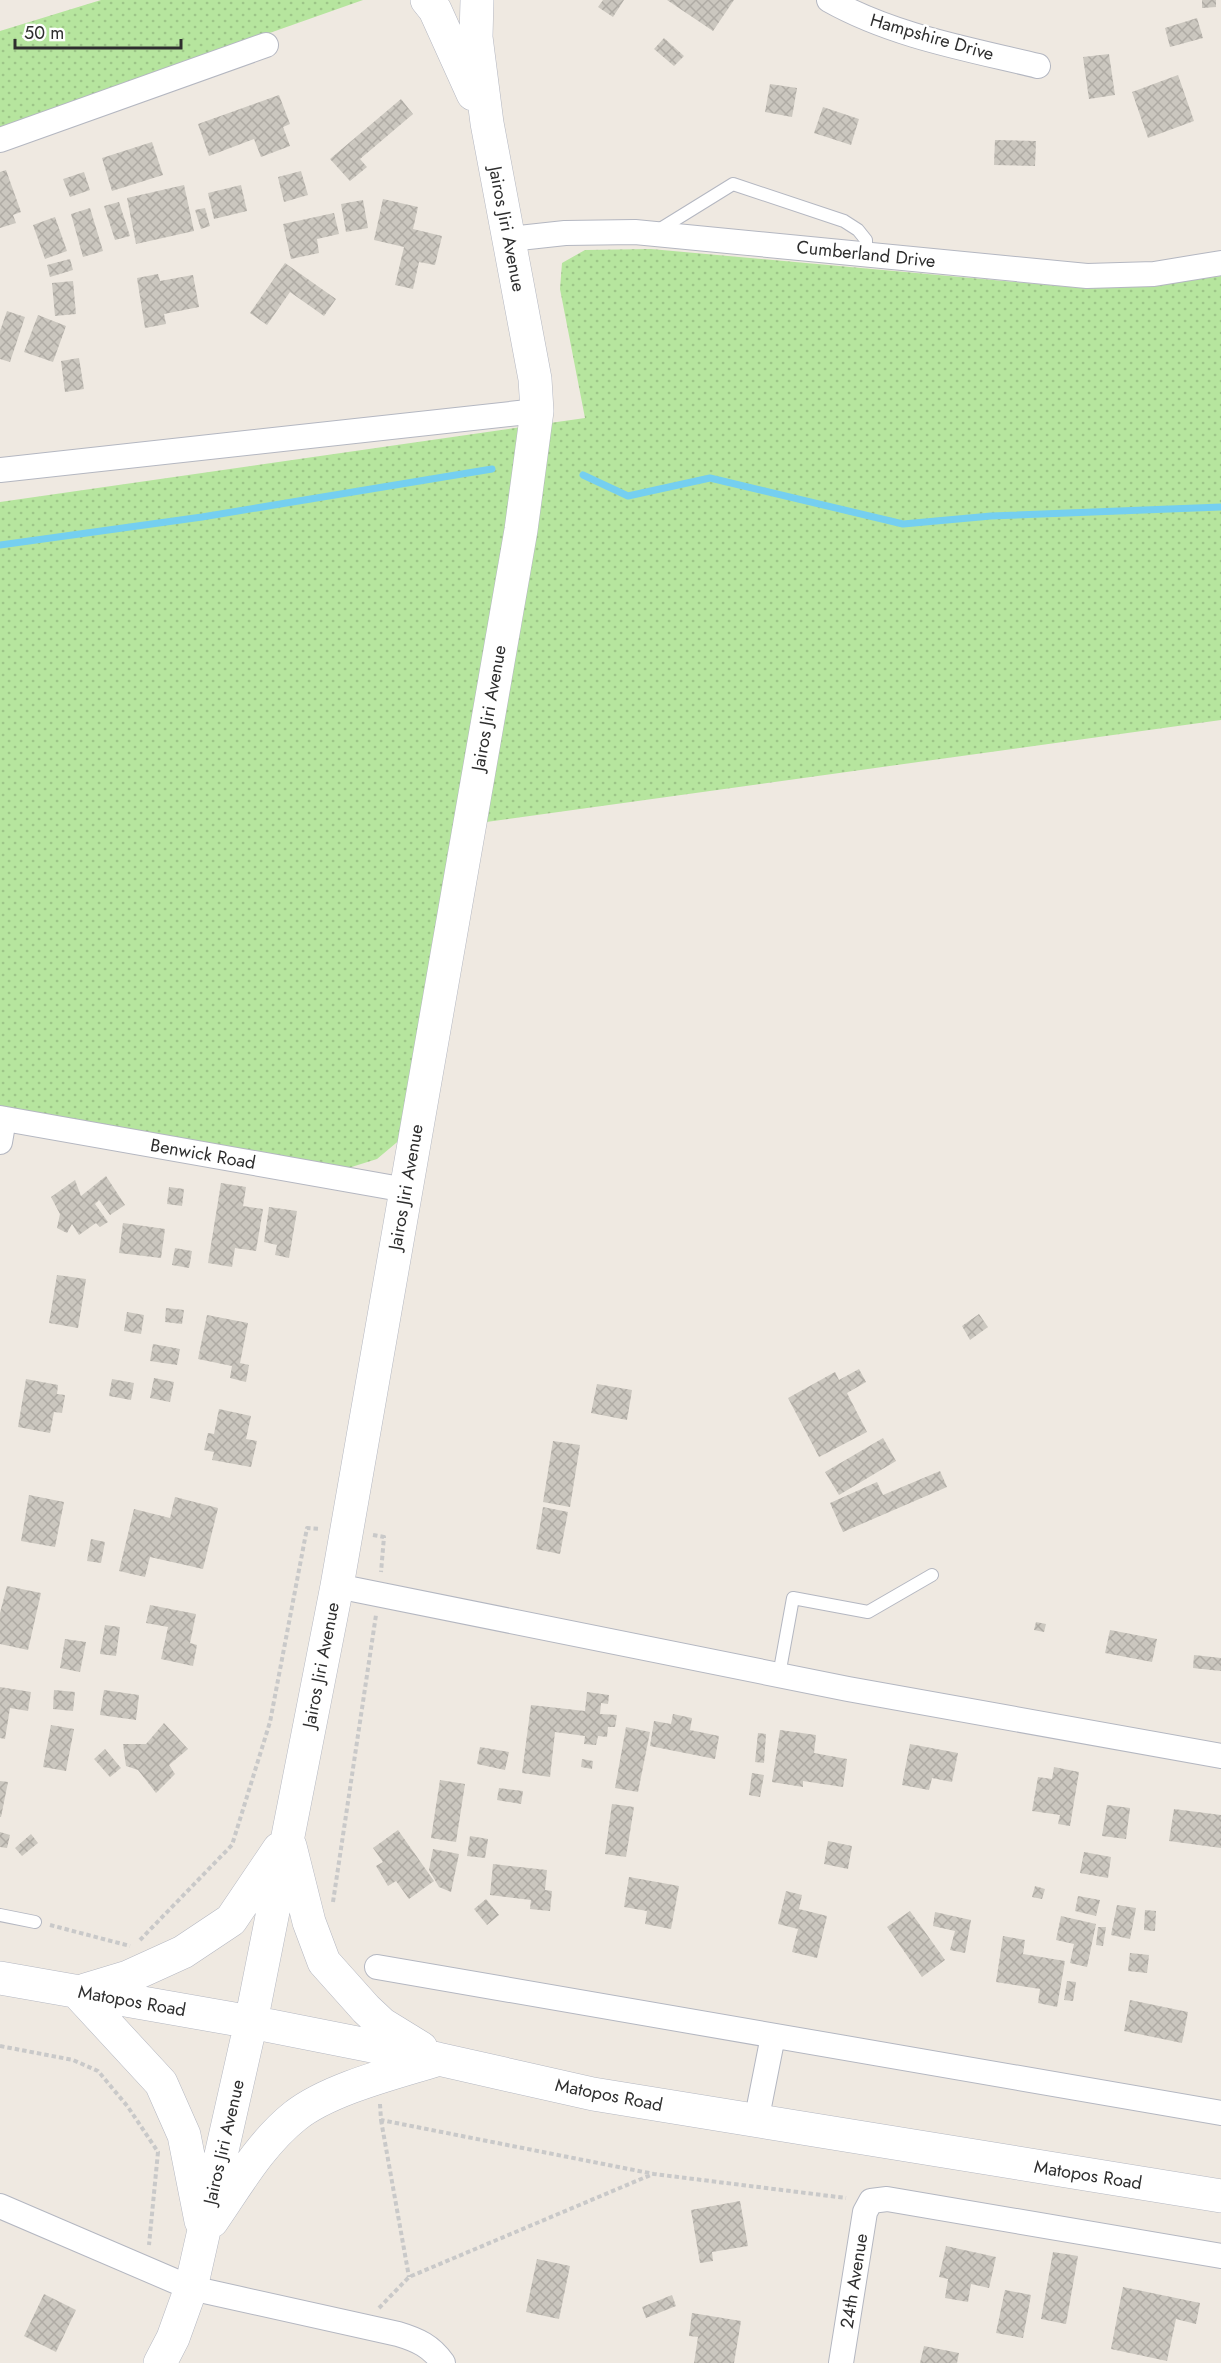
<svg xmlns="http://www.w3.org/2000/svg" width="1221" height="2363" font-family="Jost,sans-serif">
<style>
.grass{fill:url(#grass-dots)}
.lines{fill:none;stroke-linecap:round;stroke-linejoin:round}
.stream{stroke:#75cff0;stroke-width:7}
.building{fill:url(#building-cross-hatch)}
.lane-casing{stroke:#b4b7c1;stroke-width:14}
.street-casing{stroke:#b4b7c1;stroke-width:26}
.secondary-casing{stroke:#b4b7c1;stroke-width:34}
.path{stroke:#c9c9c9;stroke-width:4;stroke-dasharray:4.5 3;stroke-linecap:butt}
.lane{stroke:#fff;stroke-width:12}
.street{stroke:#fff;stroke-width:24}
.secondary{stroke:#fff;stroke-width:33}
.labels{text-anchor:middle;stroke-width:5;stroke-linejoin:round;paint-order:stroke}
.street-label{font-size:18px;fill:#2e2e2e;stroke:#fff}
</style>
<defs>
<pattern id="grass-dots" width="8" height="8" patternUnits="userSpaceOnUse" patternTransform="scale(1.5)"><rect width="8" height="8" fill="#b6e59e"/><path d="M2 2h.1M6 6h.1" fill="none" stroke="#9dc588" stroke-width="1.8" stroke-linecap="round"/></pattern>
<pattern id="building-cross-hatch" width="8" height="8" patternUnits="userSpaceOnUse" patternTransform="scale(1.5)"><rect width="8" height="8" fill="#cbc7bf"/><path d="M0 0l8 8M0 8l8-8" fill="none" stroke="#afaba4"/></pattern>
</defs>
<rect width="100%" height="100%" fill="#efe9e1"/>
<!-- grass -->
<path class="grass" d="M101 0H363L0 128V31Z
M651 249 1081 288 1157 285 1221 276V720L457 826 402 1138 377 1159 342 1170 0 1108V502L585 418 560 289 562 263 585 250Z"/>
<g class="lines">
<!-- stream -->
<path class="stream" d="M583 475 628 496 710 478 903 524 991 516 1221 507
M0 545 202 517 492 469"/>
</g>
<!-- building -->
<path class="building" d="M603 0H624L613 17 598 7Z
M667 0H734L713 31Z
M1202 0H1216V7L1202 8Z
M1197 18 1203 38 1170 47 1165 28Z
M664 38 684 56 674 66 654 49Z
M1109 54 1115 95 1089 99 1083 57Z
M1178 75 1194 121 1148 138 1132 92Z
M770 84 797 88 792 117 765 112Z
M279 95 290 124 283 127 290 146 261 157 254 139 209 156 198 124Z
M401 99 413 114 360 159 367 167 350 181 330 159Z
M823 107 859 119 851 145 814 133Z
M995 140 1036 141 1035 166 994 165Z
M152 142 163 175 112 191 102 158Z
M6 170 21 212 13 215 16 223 0 228V172Z
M301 171 308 195 284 202 278 177Z
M84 172 90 190 70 197 63 179Z
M184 185 194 231 136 244 127 198Z
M241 185 247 211 214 219 208 193Z
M383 199 418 207 413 229 442 236 435 265 419 262 413 289 395 285 404 247 374 240Z
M363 200 368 228 346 232 341 204Z
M119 202 130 236 115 240 104 206Z
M90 208 103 251 83 257 71 214Z
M205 208 210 226 201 229 195 210Z
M334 213 339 234 317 239 319 253 291 259 283 224Z
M55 217 67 251 45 259 33 225Z
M70 259 73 270 50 277 47 265Z
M285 263 336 299 324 316 290 292 267 325 250 313Z
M158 274 160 281 193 275 199 307 164 314 166 324 145 328 137 278Z
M73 281 76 314 55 316 52 283Z
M7 311 25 317 10 362 0 359V331Z
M38 315 66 326 53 362 24 352Z
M79 358 84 389 65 392 61 361Z
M106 1176 125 1205 110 1215 99 1200 95 1204 108 1222 100 1227 96 1223 79 1235 72 1224 67 1233 57 1228 60 1214 51 1197 75 1180 81 1196Z
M221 1183 246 1187 243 1206 263 1209 256 1251 235 1248 232 1267 208 1263Z
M169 1187 184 1189 182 1206 167 1204Z
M269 1207 297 1211 289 1258 275 1255 277 1245 264 1242Z
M123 1223 165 1229 161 1258 119 1253Z
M175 1248 192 1251 189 1268 172 1265Z
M57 1275 86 1279 78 1328 49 1323Z
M166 1308 184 1310 182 1324 165 1322Z
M127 1312 144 1315 141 1334 124 1331Z
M979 1314 988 1327 970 1340 962 1326Z
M207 1315 248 1323 240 1363 249 1365 246 1382 230 1378 232 1366 198 1359Z
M153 1344 180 1349 177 1365 150 1361Z
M859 1369 866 1382 847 1393 867 1432 819 1457 788 1398 835 1372 839 1380Z
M154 1378 174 1382 170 1402 150 1398Z
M26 1379 58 1385 57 1394 65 1395 62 1413 54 1412 50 1433 18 1427Z
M112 1379 134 1383 131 1400 109 1396Z
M597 1384 632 1390 627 1420 591 1413Z
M219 1409 251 1416 246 1439 257 1441 251 1467 212 1460 214 1452 204 1450 208 1433 214 1434Z
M883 1438 896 1461 839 1495 825 1472Z
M553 1441 580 1445 570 1507 543 1502Z
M940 1471 947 1487 843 1532 830 1503 877 1482 883 1495Z
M29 1495 64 1502 55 1547 21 1541Z
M175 1497 218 1508 203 1569 150 1557 145 1577 119 1571 134 1509 170 1518Z
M543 1507 568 1512 560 1554 536 1549Z
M91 1539 105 1542 101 1563 87 1561Z
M7 1586 41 1593 28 1650 0 1644V1613Z
M150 1605 196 1614 190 1643 197 1645 193 1666 161 1659 168 1627 146 1623Z
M1036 1622 1046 1624 1044 1632 1034 1630Z
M105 1625 120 1627 116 1656 100 1654Z
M1110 1630 1157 1639 1152 1662 1105 1653Z
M65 1639 86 1642 80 1672 60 1668Z
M1194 1655 1221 1658V1671L1193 1668Z
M0 1687 31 1692 28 1711 10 1708 5 1739 0 1738Z
M54 1690 75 1692 73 1711 53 1709Z
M104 1690 139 1695 136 1720 100 1715Z
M587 1692 609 1695 608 1704 601 1703 600 1714 617 1715 615 1727H608L607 1737 598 1736 596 1745 584 1744 585 1736 555 1732 550 1777 522 1773 531 1705 585 1711Z
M673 1714 692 1718 690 1730 719 1736 715 1759 650 1746 654 1721 671 1724Z
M164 1723 188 1749 169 1765 175 1774 156 1793 138 1770 126 1766 123 1744H146Z
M51 1725 74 1729 66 1771 43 1767Z
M626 1727 650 1732 638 1792 615 1788Z
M780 1730 816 1735 814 1753 847 1759 843 1787 803 1781V1787L772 1782Z
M758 1733 766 1734 764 1763 755 1762Z
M910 1744 958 1753 952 1782 932 1778 929 1790 902 1785Z
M480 1747 509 1752 505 1770 477 1764Z
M105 1749 121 1768 110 1777 94 1759Z
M582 1759 593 1761 592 1769 581 1767Z
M1054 1767 1079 1772 1070 1826 1058 1824 1060 1815 1032 1811 1038 1777 1052 1779Z
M752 1773 764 1775 760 1797 749 1795Z
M440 1780 465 1784 456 1842 431 1838Z
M0 1781 8 1782 1 1817H0Z
M499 1788 523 1791 521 1804 497 1800Z
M612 1804 634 1807 626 1857 605 1854Z
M1107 1805 1130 1808 1126 1839 1102 1836Z
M1174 1809 1221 1815V1848L1169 1841Z
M398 1830 434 1881 409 1899 396 1881 388 1886 376 1866 383 1862 373 1848Z
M0 1832 10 1835 7 1848 0 1847Z
M31 1834 38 1843 22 1856 15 1848Z
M470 1836 488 1839 485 1858 467 1856Z
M828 1841 852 1846 848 1869 824 1864Z
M433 1849 459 1854 451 1892 439 1887 429 1870Z
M1084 1852 1111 1857 1108 1878 1080 1873Z
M493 1864 547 1870 545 1890 552 1891 550 1911 530 1909 531 1900 490 1895Z
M629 1877 679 1886 671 1929 645 1924 647 1911 624 1907Z
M1035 1886 1045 1889 1042 1899 1032 1897Z
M786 1891 802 1895 799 1909 827 1916 817 1958 792 1952 798 1929 778 1924Z
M1078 1896 1100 1900 1096 1916 1075 1911Z
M486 1899 499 1915 487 1925 474 1909Z
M1117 1905 1136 1908 1130 1939 1111 1935Z
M1145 1910 1156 1911 1155 1931 1144 1930Z
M910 1911 945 1960 922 1977 887 1927Z
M935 1912 971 1920 965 1953 950 1950 955 1931 933 1926Z
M1061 1916 1096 1924 1087 1967 1070 1963 1074 1944 1056 1940Z
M1098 1927H1106L1103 1946 1096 1945Z
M1003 1936 1025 1940 1023 1954 1065 1961 1057 2007 1038 2003 1040 1989 996 1982Z
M1130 1953 1149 1955 1147 1973 1128 1971Z
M1067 1981 1076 1982 1073 2001 1064 2000Z
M1130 2000 1188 2012 1182 2043 1124 2031Z
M740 2201 748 2246 712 2252 713 2261 700 2263 691 2210Z
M946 2246 996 2257 989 2288 971 2284 968 2302 945 2298 948 2279 939 2277Z
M1053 2252 1078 2256 1066 2324 1041 2319Z
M537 2259 570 2266 559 2319 526 2312Z
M1123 2287 1200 2303 1196 2324 1176 2319 1167 2361 1111 2349Z
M1005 2290 1031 2295 1023 2338 996 2333Z
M44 2294 76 2310 56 2352 24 2336Z
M672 2295 676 2306 646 2318 642 2307Z
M692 2313 741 2321 734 2363H694L698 2337 689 2336Z
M924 2346 959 2353 957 2363H920Z"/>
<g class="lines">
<defs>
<path id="lane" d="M657 231 733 184 844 221 858 230 866 240V253
M779 1675 793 1598 868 1612 932 1575
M0 1915 35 1922"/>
<path id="street" d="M829 0C893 36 968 49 1038 66
M0 140 266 45
M510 239 565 233 635 232 1087 276 1154 274 1221 263
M0 470 537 411
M0 1118 406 1190
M0 1142 4 1119
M337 1586 848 1689 1221 1756
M377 1967 1221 2113
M756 2122 773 2036
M0 2206 191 2288 398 2334C418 2340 431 2346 443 2363
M841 2363 865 2212 871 2201 887 2199 1221 2256"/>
<path id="secondary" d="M427 0 435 10 473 94
M290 1846 309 1922 324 1962 366 2009 382 2024 421 2048
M0 1978 251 2022 438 2059 593 2094 1221 2196
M85 1990 128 1977 183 1952 231 1920 279 1849
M77 1992 161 2083 184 2135 201 2221
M212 2221C237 2185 260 2144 295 2116 329 2089 394 2073 436 2060
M160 2363 173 2338 191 2288 251 2022 288 1836 337 1586 521 530 537 411 535 379 487 123 476 37 477 0"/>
</defs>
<!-- lane casing -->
<use href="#lane" class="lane-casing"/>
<!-- street casing -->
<use href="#street" class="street-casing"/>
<!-- secondary casing -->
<use href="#secondary" class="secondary-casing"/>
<!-- path -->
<path class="path" d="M373 1535 384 1537 381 1572
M333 1902 376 1615
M50 1925 130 1946
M140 1940 232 1845 270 1722 307 1528 321 1529
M0 2046 73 2060 98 2071 128 2107 158 2152 149 2245
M380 2104 381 2120 654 2174 846 2198
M381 2120 409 2277
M379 2308 409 2277 653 2174"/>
<!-- lane -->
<use href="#lane" class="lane"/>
<!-- street -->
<use href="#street" class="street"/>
<!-- secondary -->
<use href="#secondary" class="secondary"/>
</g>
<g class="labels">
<!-- street labels -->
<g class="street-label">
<text transform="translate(932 37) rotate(16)" y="6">Hampshire Drive</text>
<text transform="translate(507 229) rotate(79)" y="6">Jairos Jiri Avenue</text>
<text transform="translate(866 254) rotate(6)" y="6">Cumberland Drive</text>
<text transform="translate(489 708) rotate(-80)" y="6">Jairos Jiri Avenue</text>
<text transform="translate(203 1154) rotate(10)" y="6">Benwick Road</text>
<text transform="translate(406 1187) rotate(-80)" y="6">Jairos Jiri Avenue</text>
<text transform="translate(321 1665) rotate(-79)" y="6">Jairos Jiri Avenue</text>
<text transform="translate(132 2001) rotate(10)" y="6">Matopos Road</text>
<text transform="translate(609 2095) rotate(11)" y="6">Matopos Road</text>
<text transform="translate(224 2142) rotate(-77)" y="6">Jairos Jiri Avenue</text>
<text transform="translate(1088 2175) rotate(9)" y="6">Matopos Road</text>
<text transform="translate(854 2281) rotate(-81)" y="6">24th Avenue</text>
</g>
</g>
<!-- scale -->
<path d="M15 39v9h166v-9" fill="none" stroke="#2e2e2e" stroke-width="3"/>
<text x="24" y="39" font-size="18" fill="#2e2e2e" stroke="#ffffff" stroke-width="4.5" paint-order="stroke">50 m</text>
</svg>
